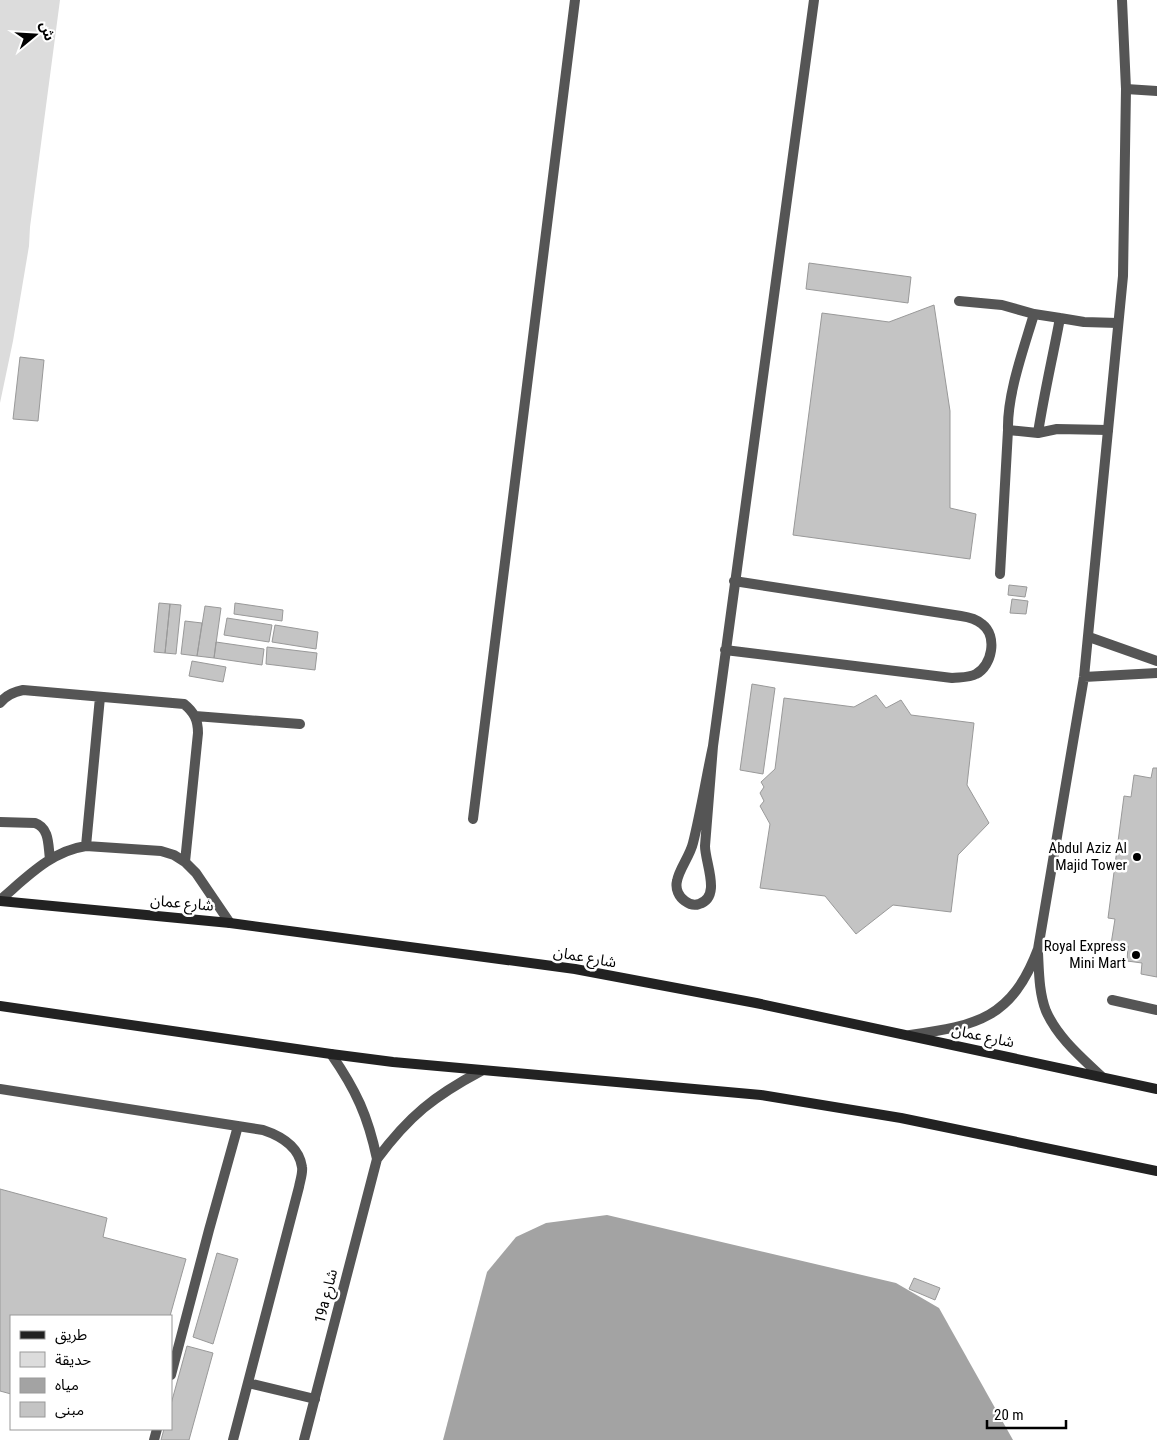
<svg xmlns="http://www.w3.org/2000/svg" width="1157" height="1440" font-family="'Roboto Condensed','Noto Sans Arabic',sans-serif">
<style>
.green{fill:#dcdcdc}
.water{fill:#a3a3a3}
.building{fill:#c4c4c4;stroke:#999}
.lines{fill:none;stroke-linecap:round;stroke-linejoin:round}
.lane{stroke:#555;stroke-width:10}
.street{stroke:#555;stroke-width:10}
.secondary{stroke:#222;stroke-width:10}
.poi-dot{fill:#000;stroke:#fff;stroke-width:2}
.labels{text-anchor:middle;stroke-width:5;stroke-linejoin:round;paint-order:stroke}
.poi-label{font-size:15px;fill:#000;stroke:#fff;text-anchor:end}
.street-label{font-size:15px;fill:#000;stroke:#fff}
</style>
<rect width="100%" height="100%" fill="#fff"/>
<!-- green -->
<path class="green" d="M0 0H60L30 227 29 246 13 341 0 403Z"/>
<!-- water -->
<path class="water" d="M607 1215 896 1283 939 1308 1013 1440H443L487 1272 516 1237 546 1223Z"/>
<!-- building -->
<path class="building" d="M809 263 911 277 908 303 806 289Z
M934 305 950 411V508L976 514 970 559 793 535 822 313 889 322Z
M20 357 44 360 38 421 13 419Z
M1009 585 1027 587 1025 597 1008 595Z
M1012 599 1028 601 1026 614 1010 613Z
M159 603 170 604 165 653 154 652Z
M235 603 283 610 282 621 234 614Z
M170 604 181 605 176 654 165 653Z
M205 606 221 608 214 658 197 656Z
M227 618 272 625 269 642 224 635Z
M185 621 202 623 197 656 181 654Z
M275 625 318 632 316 649 272 642Z
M216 642 264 649 262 665 214 658Z
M267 647 317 653 315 670 266 664Z
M192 661 226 667 223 682 189 676Z
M752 684 775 688 763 774 740 770Z
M876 695 886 708 901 700 911 715 974 723 967 785 989 823 958 855 951 912 893 905 856 934 825 896 760 888 770 824 760 806 764 801 760 793 764 787 761 782 775 769 784 698 854 707Z
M1153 768H1157V977L1141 974 1142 963 1127 961 1128 946 1111 944 1115 919 1108 918 1124 796 1131 797 1134 775 1151 778Z
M0 1189 107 1218 103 1237 186 1259 170 1316H11V1394L0 1391Z
M217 1253 238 1259 213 1344 193 1337Z
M914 1278 940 1288 935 1300 909 1289Z
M187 1346 213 1353 189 1440H161L164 1429H171V1404Z"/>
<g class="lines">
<!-- lane -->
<path class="lane" d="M1126 89 1157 91
M959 301 1002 305 1034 314
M1060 318 1084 322 1118 323
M1038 433C1044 394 1053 356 1060 318L1034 314C1024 348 1007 394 1008 430L1038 433 1057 429 1108 430
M1000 574 1008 430
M725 650 952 678C960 677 969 678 976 674 992 666 998 636 982 624 976 619 968 617 961 616L734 581
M0 703C6 695 13 692 23 690L184 704C194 712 198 720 198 733L185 862
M195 716 300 724
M713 746C706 778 701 811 693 843 690 856 679 869 677 881 675 889 679 897 685 901 689 904 694 906 699 904 722 897 705 863 705 846L713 746 814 0
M473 819 575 0
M0 822 35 823C50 828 48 846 50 859
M86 846 100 697
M0 900C26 878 51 851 86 846L161 851 174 855 185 862 196 873 230 923
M0 1089 263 1130C281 1136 299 1146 302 1167 303 1173 300 1181 299 1187L233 1440
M171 1375 209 1230 238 1126
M248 1383 315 1399
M154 1440 157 1429"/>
<!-- street -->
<path class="street" d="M1089 637 1157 661
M1084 677 1157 673
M1038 953C1039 972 1039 993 1046 1011 1058 1038 1081 1057 1102 1077
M1112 1000 1157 1010
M910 1035C977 1026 1012 1018 1038 949L1084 677 1123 276 1126 89 1122 0
M331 1054C356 1090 368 1116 377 1159
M304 1440 377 1159C409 1116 434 1096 481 1071"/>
<!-- secondary -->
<path class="secondary" d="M0 901 230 923 575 969 756 1003 1157 1089
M0 1006 331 1054 393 1062 761 1095 901 1118 1157 1171"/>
</g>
<!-- markers -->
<g class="poi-dot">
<circle cx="1137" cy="857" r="5"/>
<circle cx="1136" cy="955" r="5"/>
</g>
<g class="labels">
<!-- poi labels -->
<g class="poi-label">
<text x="1127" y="853">Abdul Aziz Al<tspan x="1127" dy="17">Majid Tower</tspan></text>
<text x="1126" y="951">Royal Express<tspan x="1126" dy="17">Mini Mart</tspan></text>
</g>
<!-- street labels -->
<g class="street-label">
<text transform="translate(182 903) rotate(5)" y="5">شارع عمان</text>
<text transform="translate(585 957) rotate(10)" y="5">شارع عمان</text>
<text transform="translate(983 1036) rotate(12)" y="5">شارع عمان</text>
<text transform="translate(326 1296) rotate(-76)" y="5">19a شارع</text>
</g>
</g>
<!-- legend -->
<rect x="10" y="1315" width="162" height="115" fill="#ffffff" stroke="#999999"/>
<rect x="20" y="1331" width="25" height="8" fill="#222222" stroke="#999999"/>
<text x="55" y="1340" font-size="15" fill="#000000">طريق</text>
<rect x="20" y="1352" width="25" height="15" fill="#dcdcdc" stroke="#999999"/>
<text x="55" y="1365" font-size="15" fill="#000000">حديقة</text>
<rect x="20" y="1378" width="25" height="15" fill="#a3a3a3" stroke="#999999"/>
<text x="55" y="1390" font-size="15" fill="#000000">مياه</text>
<rect x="20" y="1402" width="25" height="15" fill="#c4c4c4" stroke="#999999"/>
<text x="55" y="1415" font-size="15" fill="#000000">مبنى</text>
<!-- north arrow -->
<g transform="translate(35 35) rotate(72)" stroke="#ffffff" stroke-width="4" paint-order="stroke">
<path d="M0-4L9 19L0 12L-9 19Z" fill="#000000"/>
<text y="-8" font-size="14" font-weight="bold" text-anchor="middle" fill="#000000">ش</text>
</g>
<!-- scale -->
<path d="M987 1420v8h79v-8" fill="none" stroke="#000000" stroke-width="2.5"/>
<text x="994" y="1420" font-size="15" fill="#000000" stroke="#ffffff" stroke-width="4" paint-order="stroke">20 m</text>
</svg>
